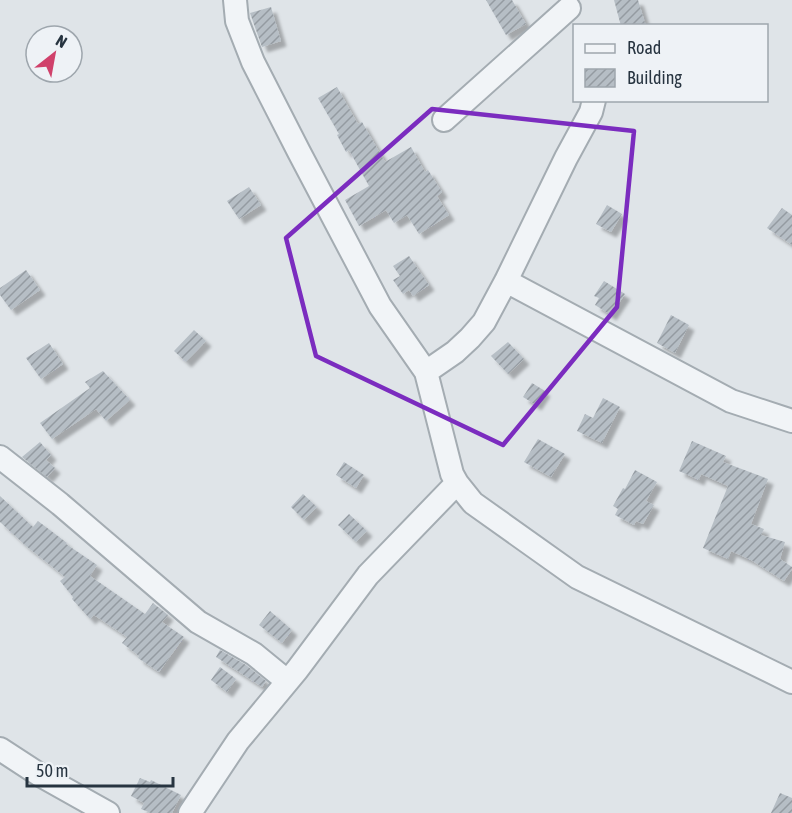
<svg xmlns="http://www.w3.org/2000/svg" width="792" height="813" font-family="'Asap Condensed',sans-serif">
<style>
.building{fill:url(#building-hatch);filter:url(#shadow)}
.lines{fill:none;stroke-linecap:round;stroke-linejoin:round}
.minor-casing{stroke:#a4acb2;stroke-width:26}
.minor{stroke:#f1f4f7;stroke-width:22}
.marked{fill:none;stroke:#7b2cbf;stroke-width:4.5;stroke-linejoin:round}
</style>
<defs>
<pattern id="building-hatch" width="6" height="6" patternUnits="userSpaceOnUse" patternTransform="scale(1.5)"><rect width="6" height="6" fill="#b6bec5"/><path d="M-1 1l2-2M0 6l6-6M5 7l2-2" fill="none" stroke="#949ba1"/></pattern>
<filter id="shadow"><feDropShadow dx="5.5" dy="5.5" stdDeviation="1.5" flood-color="#0004"/></filter>
</defs>
<rect width="100%" height="100%" fill="#dfe4e8"/>
<!-- building -->
<path class="building" d="M486 0H512L526 24 506 35Z
M614 0H638L646 26H621Z
M271 7 281 41 262 47 250 13Z
M337 87 358 124 362 122 385 162 411 147 425 172 428 170 442 192 437 196 449 215 419 234 407 215 394 223 386 210 359 226 345 200 369 186 349 150 346 152 337 135 339 134 318 98Z
M249 187 261 205 239 219 227 201Z
M607 205 622 214 611 232 596 224Z
M782 208 792 215V245L767 228Z
M409 256 429 285 413 296 409 290 403 294 393 280 400 276 393 266Z
M26 270 40 290 11 310 0 295V288Z
M604 281 625 294 611 315 595 305 599 298 594 296Z
M671 315 689 325 675 353 657 343Z
M194 330 206 341 186 362 174 351Z
M508 342 524 359 508 374 491 356Z
M49 343 63 364 41 379 26 358Z
M103 371 130 400 106 421 96 409 52 439 40 423 90 388 85 382Z
M532 383 545 391 536 405 523 397Z
M603 398 620 407 602 443 577 431 585 414 593 418Z
M538 439 565 454 551 477 524 462Z
M692 441 726 456 723 462 768 479 751 524 764 529 761 535 785 542 780 559 792 567V569L784 581 751 560 731 551 728 559 703 548 728 486 701 474 699 480 679 471Z
M40 442 51 455 46 460 55 468 47 477 22 457Z
M344 462 364 475 356 488 336 475Z
M635 470 657 482 646 501 654 505 643 524 636 521 634 525 615 515 618 509 613 506 623 488 625 489Z
M303 494 317 507 304 520 291 507Z
M0 496 33 527 38 521 67 543 66 544 97 565 90 576 145 614 153 603 168 615 162 622 184 637 159 672 138 658 139 656 122 643 127 637 94 615 90 619 72 599 73 597 60 581 65 577 26 546 0 522Z
M349 514 367 531 356 542 338 525Z
M270 611 292 630 282 643 259 625Z
M220 650 246 665 266 681 262 687 216 657Z
M220 667 236 679 227 692 211 680Z
M140 778 150 782 151 780 181 795 172 813H151L141 809 144 803 131 796Z
M780 793 792 798V813H771Z"/>
<g class="lines">
<defs>
<path id="minor" d="M235 0 237 21 253 62 299 152 380 306 426 372 452 474 457 483 473 503 577 577 792 682
M444 120 569 8
M506 281 731 401 792 421
M426 372 455 352 470 338 484 322 506 281 566 158 591 112 594 100
M0 457 60 504 198 622 254 654 287 681
M0 749 40 775 108 813
M190 813 238 741 297 670 368 575 457 483"/>
</defs>
<!-- minor casing -->
<use href="#minor" class="minor-casing"/>
<!-- minor -->
<use href="#minor" class="minor"/>
</g>
<!-- marked area -->
<path class="marked" d="M432 109 634 131 617 307 503 445 316 356 286 238Z"/>
<!-- legend -->
<rect x="573" y="24" width="195" height="78" fill="#eef2f6" stroke="#9ea6ad" stroke-width="1.5"/>
<rect x="585" y="44" width="30" height="9" fill="#f1f4f7" stroke="#9ea6ad" stroke-width="1.5"/>
<text x="627" y="54" font-size="18" fill="#273440">Road</text>
<rect x="585" y="69" width="30" height="18" fill="url(#building-hatch)" stroke="#9ea6ad" stroke-width="1.5"/>
<text x="627" y="84" font-size="18" fill="#273440">Building</text>
<!-- north arrow -->
<g transform="translate(54 54) rotate(31)"><circle r="28" fill="#eef2f6" stroke="#9ea6ad" stroke-width="1.5"/>
<path d="M0-4.5L10 22L0 15L-10 22Z" fill="#d0416b"/>
<text y="-9" font-size="16" font-weight="bold" text-anchor="middle" fill="#273440">N</text>
</g>
<!-- scale -->
<path d="M27 777v9h146v-9" fill="none" stroke="#273440" stroke-width="3"/>
<text x="36" y="777" font-size="18" fill="#273440" stroke="#eef2f6" stroke-width="4.5" paint-order="stroke">50 m</text>
</svg>
